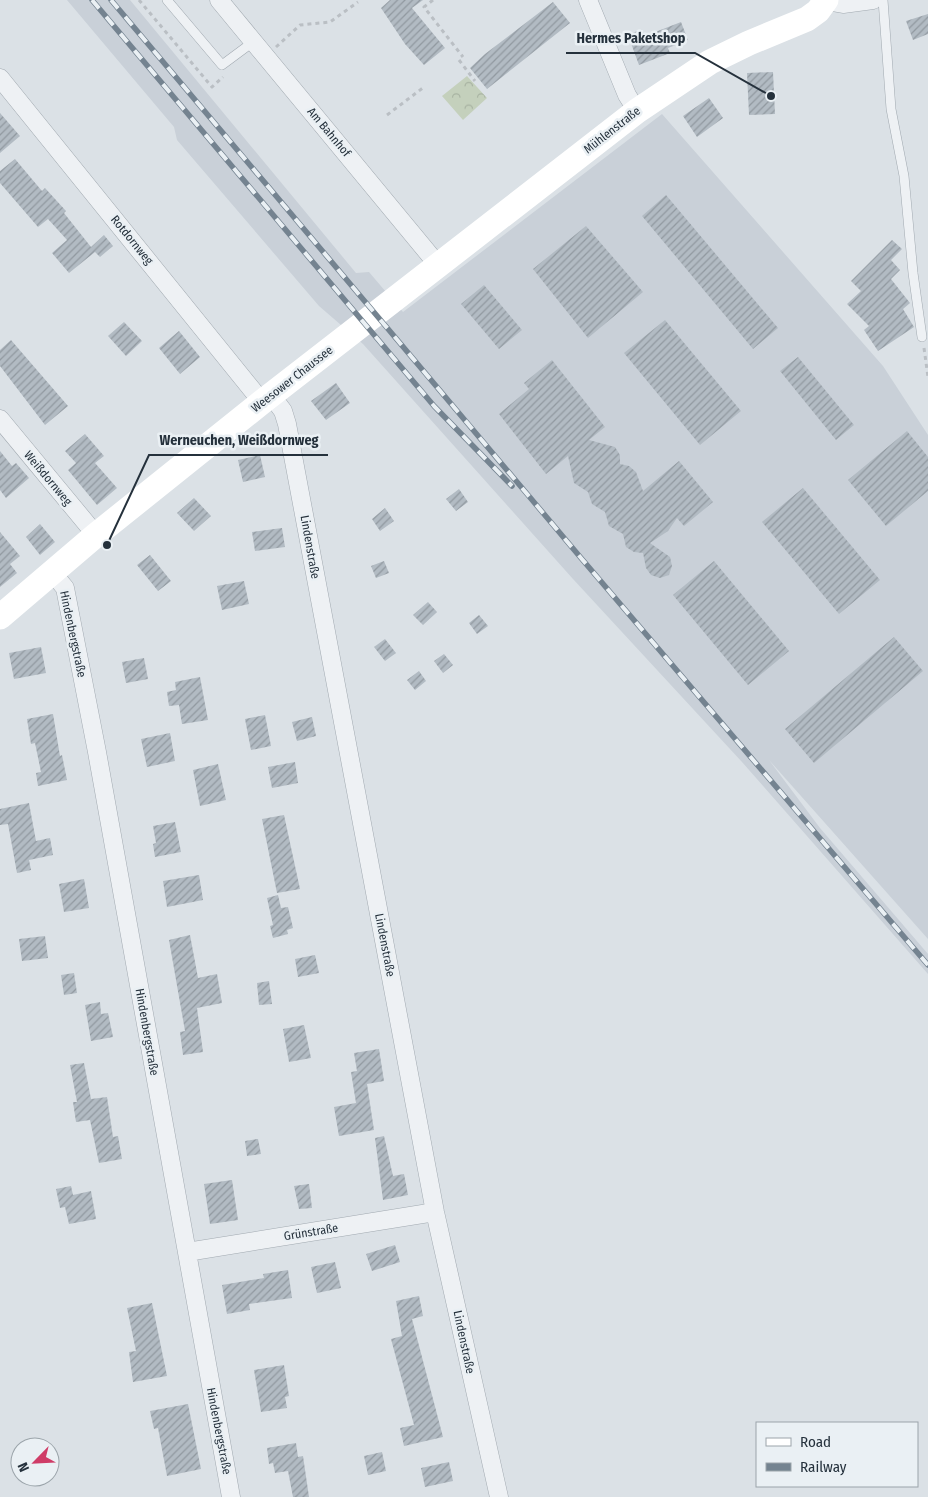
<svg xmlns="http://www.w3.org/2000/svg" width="928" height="1497" font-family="'Fira Sans Condensed',sans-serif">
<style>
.built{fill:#c9d0d8}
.park{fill:url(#park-crowns)}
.building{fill:url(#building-hatch)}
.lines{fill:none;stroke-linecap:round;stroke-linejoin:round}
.service-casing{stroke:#a1a9b0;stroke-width:10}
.minor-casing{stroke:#a1a9b0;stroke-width:19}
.path{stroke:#babfc4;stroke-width:3;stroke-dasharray:4 4;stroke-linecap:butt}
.service{stroke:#eef1f4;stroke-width:9}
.minor{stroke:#eef1f4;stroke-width:18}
.secondary{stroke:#fff;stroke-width:25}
.rail-casing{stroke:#748390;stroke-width:5.5}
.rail{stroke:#eaf0f4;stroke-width:4;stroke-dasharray:11;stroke-linecap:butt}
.labels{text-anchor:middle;stroke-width:5;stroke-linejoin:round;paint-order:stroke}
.street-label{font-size:12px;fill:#25313c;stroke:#eaf0f4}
.leader{fill:none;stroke:#25313c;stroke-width:2}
.callout-dot{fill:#25313c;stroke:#eaf0f4;stroke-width:2}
.callout-label{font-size:14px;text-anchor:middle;font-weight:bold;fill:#25313c;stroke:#eaf0f4;stroke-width:5;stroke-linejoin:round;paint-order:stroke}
</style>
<defs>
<pattern id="park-crowns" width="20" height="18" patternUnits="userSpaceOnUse" patternTransform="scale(1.25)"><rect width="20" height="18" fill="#c4d0bc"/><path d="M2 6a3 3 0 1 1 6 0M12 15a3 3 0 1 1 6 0" fill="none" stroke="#a8b3a2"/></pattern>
<pattern id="building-hatch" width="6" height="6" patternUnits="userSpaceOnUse" patternTransform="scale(1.25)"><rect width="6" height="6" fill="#b2bbc3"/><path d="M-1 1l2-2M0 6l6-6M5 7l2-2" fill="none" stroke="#9199a0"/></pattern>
</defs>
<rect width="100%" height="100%" fill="#dbe1e6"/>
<!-- built -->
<path class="built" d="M67 0H130L356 273 369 272 403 312 662 114 883 366 928 435V939L769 760 820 828 928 954V974L742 762 573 579 363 344 319 306 177 140 174 127Z"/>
<!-- park -->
<path class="park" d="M467 76 487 98 463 120 442 96Z"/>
<!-- building -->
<path class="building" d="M390 0H423L412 8 445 48 424 65 405 44 381 8Z
M553 2 570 23 487 89 470 68 485 54Z
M928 14V34L913 40 906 21Z
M681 22 688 40 668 48 670 53 639 65 628 35 642 29 645 36Z
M773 72 775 114 749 115 747 73Z
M709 98 723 118 697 137 683 116Z
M0 113 20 136 0 153Z
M15 159 42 191 45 188 66 211 64 213 91 247 104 235 113 246 100 257 95 252 69 273 52 253 67 240 48 219 38 227 0 183V171Z
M666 195 778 328 753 349 642 216Z
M586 226 643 292 588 338 533 269Z
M892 240 902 249 891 260 900 270 891 279 910 303 903 309 914 327 878 351 864 330 869 326 847 304 861 291 851 281Z
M484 285 522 330 499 349 461 304Z
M665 320 741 411 700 445 624 353Z
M124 322 142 341 126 356 108 336Z
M179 331 200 357 180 374 159 348Z
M11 340 68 406 45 425 0 366V350Z
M798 357 854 425 836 440 780 371Z
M552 360 605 427 589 440 615 447 620 455V464L629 466 636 472 643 491 679 461 713 502 684 526 677 518 668 531 650 543 670 557 672 566 669 575 660 578 651 575 646 568 643 553 634 552 626 547 623 534 609 526 605 512 592 504 588 492 574 483 568 456 546 474 499 414 529 389 524 383Z
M336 383 350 403 326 420 311 401Z
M907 431 928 457V491L886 526 848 480Z
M85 434 104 456 95 463 117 488 97 505 68 470 76 463 65 451Z
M0 451 12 466 16 463 29 478 6 498 0 490Z
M260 455 265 477 243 482 238 460Z
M803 488 880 580 839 614 762 522Z
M459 489 468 502 456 511 446 499Z
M194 498 211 516 194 531 177 513Z
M385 508 394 521 380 531 372 519Z
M40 524 55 542 40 555 26 537Z
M282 528 285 547 255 551 252 532Z
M0 532 20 556 10 564 17 573 0 587Z
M150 555 171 581 158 591 137 565Z
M384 561 389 573 376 578 371 566Z
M714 561 789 651 748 685 673 595Z
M244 581 249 604 222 610 217 586Z
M428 602 437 612 423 625 413 615Z
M479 615 488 626 477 634 469 623Z
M894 637 923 671 814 763 785 729Z
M385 639 396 653 385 661 374 647Z
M41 647 46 673 14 679 9 653Z
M444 654 453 665 443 673 434 661Z
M144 658 148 679 126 683 122 662Z
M419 671 426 681 415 690 407 680Z
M200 677 208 720 182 724 179 705 169 706 167 692 176 690 175 682Z
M53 714 60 756 62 755 67 780 38 786 36 773 41 772 35 743 31 744 27 719Z
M265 715 271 746 251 750 245 719Z
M312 717 316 736 297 741 292 722Z
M170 733 175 761 147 767 141 739Z
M295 762 298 783 272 788 268 767Z
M218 764 226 800 200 806 193 770Z
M29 803 36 841 50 838 53 855 29 860 31 870 17 873 8 824 0 825V809Z
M284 815 300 889 277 893 262 819Z
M175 822 181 852 155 857 153 844 156 843 153 826Z
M199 875 203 900 167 907 163 881Z
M84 879 89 908 64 912 59 884Z
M278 895 281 908 288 907 293 928 287 930 288 934 273 938 270 926 273 925 267 898Z
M190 935 198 978 217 974 222 1003 197 1008 203 1052 183 1055 180 1032 185 1031 169 940Z
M45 936 48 958 22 961 19 939Z
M315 955 319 973 298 977 295 959Z
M74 973 77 993 64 995 61 975Z
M269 981 272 1004 259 1005 257 983Z
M100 1002 101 1014 108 1013 113 1037 91 1041 85 1005Z
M304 1025 311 1058 289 1062 283 1029Z
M379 1049 384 1081 367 1084 374 1130 339 1136 334 1107 356 1103 351 1072 357 1071 354 1053Z
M84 1063 91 1099 107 1097 113 1137 118 1136 122 1159 99 1163 90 1120 76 1122 73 1102H77L70 1065Z
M384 1136 393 1176 404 1174 408 1195 383 1200 375 1138Z
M258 1139 261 1154 247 1156 245 1141Z
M232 1180 238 1220 210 1224 204 1184Z
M309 1184 312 1208 299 1209 294 1186Z
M71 1186 73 1195 91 1191 96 1219 69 1224 65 1207 60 1208 56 1189Z
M395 1245 400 1262 372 1271 366 1254Z
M335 1262 341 1288 317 1293 311 1267Z
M288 1270 292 1298 249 1304 250 1310 227 1314 222 1285 264 1278 263 1274Z
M419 1296 423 1316 412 1319 443 1437 404 1446 400 1428 414 1425 391 1339 402 1336 396 1301Z
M152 1303 167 1376 133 1382 129 1352 136 1351 127 1308Z
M284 1365 289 1396 285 1397 287 1408 261 1412 254 1370Z
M188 1404 201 1469 167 1476 158 1428 154 1429 150 1411Z
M296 1443 298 1457 303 1456 309 1497H293L288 1471 275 1473 273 1463 269 1464 267 1448Z
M382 1452 386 1471 368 1475 364 1456Z
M449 1462 453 1481 425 1487 421 1468Z"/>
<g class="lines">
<defs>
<path id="service" d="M167 0 222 65 253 42
M883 0 891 109 904 176 913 273 922 337"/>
<path id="minor" d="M219 0 438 265
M588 0 627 95 637 111
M826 1 843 4 873 0
M0 78 262 402
M271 395 283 411 287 424 435 1212 499 1497
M0 419 96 535
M52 572 65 588 97 752 231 1497
M187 1252 435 1212"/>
</defs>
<!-- service casing -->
<use href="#service" class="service-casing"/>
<!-- minor casing -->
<use href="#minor" class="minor-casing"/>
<!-- path -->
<path class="path" d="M139 0 212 87 223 77
M433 0 424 7 463 57
M276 47 300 25 330 22 358 2
M459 60 475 81
M387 115 424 87
M924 348 928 377"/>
<!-- service -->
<use href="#service" class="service"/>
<!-- minor -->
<use href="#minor" class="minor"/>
<!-- secondary -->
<path class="secondary" d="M0 617 96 535 262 402 637 111 710 62 749 43 807 19 818 11 826 0"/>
<defs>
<path id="rail" d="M92 0 434 406 512 486
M111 0 581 558 928 965"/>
</defs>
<!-- rail casing -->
<use href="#rail" class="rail-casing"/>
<!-- rail -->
<use href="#rail" class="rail"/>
</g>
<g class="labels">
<!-- street labels -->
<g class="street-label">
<text transform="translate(612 130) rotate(-38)" y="4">Mühlenstraße</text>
<text transform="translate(329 132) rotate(50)" y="4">Am Bahnhof</text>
<text transform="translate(132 240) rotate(51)" y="4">Rotdornweg</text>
<text transform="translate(292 379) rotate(-38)" y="4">Weesower Chaussee</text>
<text transform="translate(48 478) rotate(50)" y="4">Weißdornweg</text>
<text transform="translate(310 547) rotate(80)" y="4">Lindenstraße</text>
<text transform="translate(73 634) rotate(78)" y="4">Hindenbergstraße</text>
<text transform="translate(385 945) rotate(79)" y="4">Lindenstraße</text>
<text transform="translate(147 1032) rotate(80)" y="4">Hindenbergstraße</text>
<text transform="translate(311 1232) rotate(-9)" y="4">Grünstraße</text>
<text transform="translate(464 1342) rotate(78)" y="4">Lindenstraße</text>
<text transform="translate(219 1431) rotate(79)" y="4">Hindenbergstraße</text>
</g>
</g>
<!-- callouts -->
<path class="leader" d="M771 96L695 53H566M107 545L149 455H328"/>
<g class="callout-dot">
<circle cx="771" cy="96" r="5"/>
<circle cx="107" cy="545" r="5"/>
</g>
<g class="callout-label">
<text x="631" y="43">Hermes Paketshop</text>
<text x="239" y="445">Werneuchen, Weißdornweg</text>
</g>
<!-- legend -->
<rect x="756" y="1422" width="162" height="65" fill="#eaf0f4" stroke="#9ba4aa"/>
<rect x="766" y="1438" width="25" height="8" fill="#ffffff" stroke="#9ba4aa"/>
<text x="800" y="1447" font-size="15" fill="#25313c">Road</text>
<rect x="766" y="1463" width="25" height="8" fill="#748390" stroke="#9ba4aa"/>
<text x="800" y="1472" font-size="15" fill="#25313c">Railway</text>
<!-- north arrow -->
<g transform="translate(35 1462) rotate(246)"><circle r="24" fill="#eaf0f4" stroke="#9ba4aa"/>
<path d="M0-4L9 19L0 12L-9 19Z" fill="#cf3c67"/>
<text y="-8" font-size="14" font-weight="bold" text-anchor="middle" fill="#25313c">N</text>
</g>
</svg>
